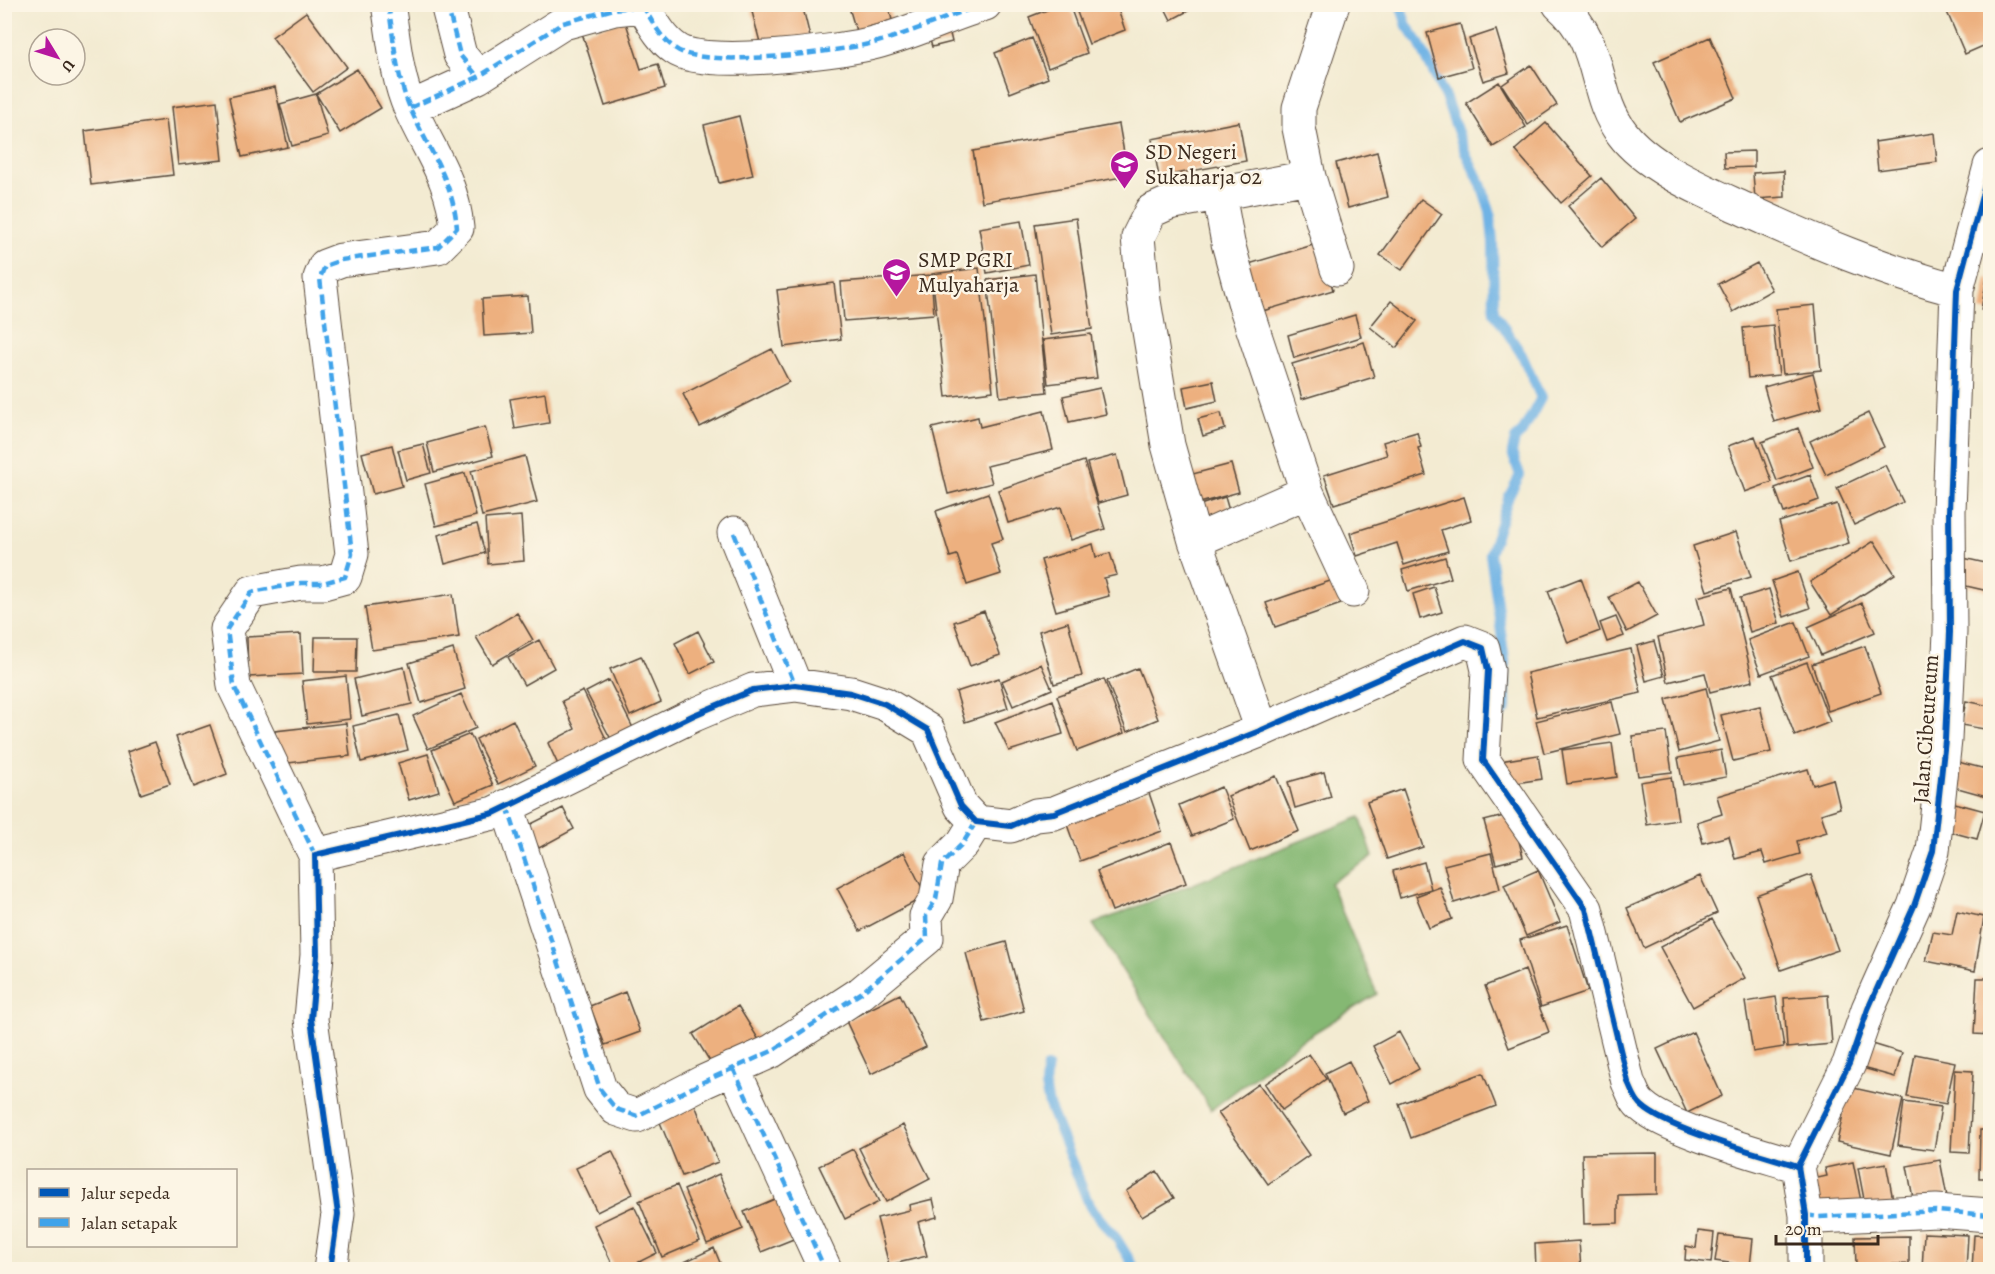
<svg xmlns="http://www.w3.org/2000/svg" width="1995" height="1274" font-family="Alegreya,serif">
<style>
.forest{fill:#85b873;stroke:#607148;stroke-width:1.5}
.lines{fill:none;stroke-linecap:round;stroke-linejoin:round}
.stream{stroke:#6fb3e5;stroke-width:10}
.building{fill:#edb07f}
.minor-casing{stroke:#574739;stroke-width:35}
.minor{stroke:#fff;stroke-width:33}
.quiet{stroke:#3fa3ea;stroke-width:4.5;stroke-dasharray:9 4.5;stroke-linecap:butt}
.cycleway-casing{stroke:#fcf5e5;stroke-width:10}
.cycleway{stroke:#0057b8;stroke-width:6}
.labels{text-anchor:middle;stroke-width:5;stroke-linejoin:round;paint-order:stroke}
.poi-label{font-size:22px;fill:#3b2a1e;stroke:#fcf5e5;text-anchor:start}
.street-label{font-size:22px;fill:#3b2a1e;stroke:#fcf5e5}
</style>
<rect width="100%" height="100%" fill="#fcf5e5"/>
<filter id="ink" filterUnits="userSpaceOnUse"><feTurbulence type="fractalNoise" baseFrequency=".0167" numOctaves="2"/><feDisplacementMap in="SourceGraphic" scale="12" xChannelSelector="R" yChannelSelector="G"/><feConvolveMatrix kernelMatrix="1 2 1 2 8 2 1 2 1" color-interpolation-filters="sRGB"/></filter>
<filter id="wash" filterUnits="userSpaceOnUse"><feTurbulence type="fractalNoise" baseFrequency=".008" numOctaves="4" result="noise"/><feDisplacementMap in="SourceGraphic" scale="24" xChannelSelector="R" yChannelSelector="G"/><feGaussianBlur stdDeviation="1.35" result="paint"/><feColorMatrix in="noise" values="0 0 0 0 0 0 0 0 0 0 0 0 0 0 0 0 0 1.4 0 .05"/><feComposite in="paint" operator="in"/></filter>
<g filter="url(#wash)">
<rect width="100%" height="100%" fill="#f3ebd2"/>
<!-- forest -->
<path class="forest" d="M1360 817 1373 857 1330 883 1377 994 1299 1042 1211 1110 1093 924Z"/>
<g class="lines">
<!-- stream -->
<path class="stream" d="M1400 4 1407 26 1418 41 1446 99 1465 152 1481 184 1490 211 1493 242 1494 312 1522 355 1541 398 1522 433 1515 439 1512 453 1520 475 1509 496 1490 554 1505 660 1506 709 1497 719V726
M1047 1067 1045 1086 1049 1105 1090 1207 1117 1239 1136 1270"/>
</g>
<g id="blocks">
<!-- building -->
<path class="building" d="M750 4H802L811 41 763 54Z
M848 4H888L892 20 856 31Z
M1062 4H1069L1087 53 1048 68 1029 17Z
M1074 4H1116L1125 30 1089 44Z
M1163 4H1201L1171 20Z
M1944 5H1988L1990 43 1965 54Z
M306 12 347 67 313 92 272 37Z
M625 20 641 69 658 64 665 88 605 106 582 33Z
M947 21 952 42 932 47 926 26Z
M1460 24 1472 68 1439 77 1427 33Z
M1496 30 1509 73 1483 81 1469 39Z
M1710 37 1736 98 1680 122 1654 62Z
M1032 38 1048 78 1010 93 995 53Z
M1531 65 1557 105 1528 125 1502 85Z
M357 69 381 108 340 133 316 94Z
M1499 82 1526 127 1493 147 1466 103Z
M275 87 288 147 242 157 229 97Z
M316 94 328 136 292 146 280 104Z
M217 101 223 160 178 165 172 107Z
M739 116 753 175 719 183 704 125Z
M166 120 173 175 91 185 85 131Z
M1239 122 1246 161 1159 177 1152 139Z
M1546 123 1592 176 1561 203 1515 150Z
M1119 124 1128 176 982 202 973 151Z
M1934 133 1937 162 1878 170 1875 142Z
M1754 151V167L1725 168 1724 152Z
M1377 152 1388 197 1348 208 1336 163Z
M1784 171 1785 197 1755 199 1753 173Z
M1601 178 1635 219 1602 247 1568 206Z
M1421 199 1442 214 1402 270 1380 255Z
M1076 218 1092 329 1051 335 1035 224Z
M1021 221 1029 265 987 273 979 228Z
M1320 243 1333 290 1256 313 1242 266Z
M1757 263 1772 290 1733 312 1718 284Z
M979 268 993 391 946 397 932 274Z
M1035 274 1047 392 1000 397 987 280Z
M931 275 934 314 844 321 841 282Z
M1987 278 1990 279V312L1981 310Z
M834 283 841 339 784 347 777 290Z
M528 296 531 333 484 336 482 299Z
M1391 301 1417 321 1396 348 1370 327Z
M1815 305 1821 370 1783 374 1776 309Z
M1355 315 1361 337 1294 358 1288 335Z
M1773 325 1779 375 1748 378 1743 328Z
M1091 334 1097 378 1048 384 1043 340Z
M1364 342 1374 377 1302 399 1292 364Z
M772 349 789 382 700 427 683 394Z
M1813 373 1822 408 1774 422 1764 387Z
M1213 381 1217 401 1187 408 1183 387Z
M1100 388 1106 414 1069 422 1063 396Z
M545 393 549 423 515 429 510 399Z
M1044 411 1053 450 987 466 992 483 948 494 932 428 978 417 980 427Z
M1221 413 1225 429 1203 436 1198 419Z
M1868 413 1884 447 1826 475 1810 441Z
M485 427 493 456 434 472 427 443Z
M1798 428 1813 467 1777 481 1762 442Z
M1417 432 1421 447 1418 448 1426 475 1334 504 1324 475 1387 455 1383 442Z
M1755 436 1772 482 1745 492 1728 446Z
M423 444 431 473 406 480 398 450Z
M392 445 402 486 373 494 362 453Z
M1117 455 1127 495 1098 503 1087 463Z
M525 456 537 502 482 516 471 471Z
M1084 461 1105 529 1071 540 1061 507 1008 523 998 490Z
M1231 464 1239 492 1196 504 1189 475Z
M1885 465 1903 502 1854 525 1837 488Z
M465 473 476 516 436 526 425 484Z
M1810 475 1819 500 1784 513 1775 488Z
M988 493 1003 539 991 543 1001 574 967 585 957 555 950 557 936 511Z
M1225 497 1232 521 1207 529 1200 505Z
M1464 497 1471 520 1441 530 1448 551 1404 565 1397 543 1357 556 1350 533Z
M1837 504 1849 543 1791 561 1779 522Z
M521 516 524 561 488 564 485 519Z
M477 524 485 553 445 564 438 535Z
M1736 532 1751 577 1707 591 1693 546Z
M1874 541 1895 574 1831 615 1810 582Z
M1093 544 1096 557 1110 553 1117 575 1104 578 1109 596 1056 611 1041 560Z
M1445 557 1451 578 1408 591 1402 570Z
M1959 557 1990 564 1988 591 1953 583Z
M1798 572 1810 608 1784 617 1772 581Z
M1581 578 1600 631 1568 643 1548 591Z
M1333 580 1341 604 1275 627 1266 603Z
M1638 582 1657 616 1627 632 1609 597Z
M1434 587 1442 612 1420 619 1413 594Z
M1731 588 1753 681 1710 692 1705 673 1668 682 1658 637 1704 625 1697 597Z
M1769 589 1779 623 1750 632 1740 598Z
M453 594 459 637 372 650 365 607Z
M1862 603 1875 632 1821 655 1808 627Z
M984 611 1000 655 970 666 954 622Z
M517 613 533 640 492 664 476 637Z
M1616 617 1624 636 1607 642 1600 623Z
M1068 622 1082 676 1054 684 1039 631Z
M1796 622 1809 656 1761 674 1748 640Z
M698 631 714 662 690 674 675 643Z
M301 634 303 674 248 677 247 637Z
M315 637H357L356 672H314Z
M539 640 554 668 524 685 508 657Z
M1654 641 1664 676 1646 681 1637 646Z
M1865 646 1881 693 1828 711 1812 664Z
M453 649 465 689 421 703 409 663Z
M1631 649 1641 693 1537 717 1527 673Z
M641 656 661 702 630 716 610 669Z
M1807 662 1830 722 1795 736 1772 675Z
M1041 664 1052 689 1013 706 1002 681Z
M404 667 412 704 362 716 354 679Z
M1138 668 1158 719 1127 732 1107 681Z
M346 676 350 719 307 724 302 681Z
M999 678 1008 708 965 722 956 692Z
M1104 679 1124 733 1077 751 1057 696Z
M609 680 635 732 613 743 586 692Z
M1706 688 1719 741 1679 752 1666 699Z
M583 691 608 743 560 769 548 743 575 729 562 701Z
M461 694 476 728 428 749 413 716Z
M1053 700 1063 734 1009 751 995 722Z
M1966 701 1990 706 1984 729 1961 725Z
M1612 702 1620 734 1544 753 1536 721Z
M1760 706 1771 752 1733 761 1721 715Z
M399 715 408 750 361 762 353 726Z
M513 720 535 766 498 784 476 739Z
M346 723 350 756 279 764 275 731Z
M210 725 227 774 194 787 176 737Z
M1666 732 1672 772 1638 776 1632 736Z
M470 734 493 785 455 801 432 750Z
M155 742 170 784 141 794 127 752Z
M1612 743 1617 777 1567 784 1562 750Z
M1721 750 1726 777 1683 785 1678 758Z
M428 754 439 791 409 800 398 763Z
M1538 755 1542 779 1503 785 1500 761Z
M1954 761 1990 770V797L1947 785Z
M1808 769 1813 785 1833 779 1840 808 1821 814 1827 832 1797 841 1800 854 1766 864 1762 852 1735 859 1729 836 1703 843 1697 822 1722 814 1717 796Z
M1324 772 1331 797 1295 808 1288 782Z
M1276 776 1299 831 1250 851 1228 796Z
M1671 777 1678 820 1647 825 1640 782Z
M1221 787 1234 819 1192 836 1179 805Z
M1403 789 1423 847 1387 859 1367 802Z
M1148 790 1162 831 1080 861 1065 819Z
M1955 803 1985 811 1977 839 1947 831Z
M563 808 574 829 539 848 527 826Z
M1512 814 1523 857 1496 864 1484 821Z
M1171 842 1186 883 1112 911 1097 871Z
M904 852 926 896 860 931 837 888Z
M1491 853 1500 889 1454 903 1444 865Z
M1424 862 1431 889 1400 898 1393 871Z
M1538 870 1560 922 1526 936 1504 885Z
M1811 875 1838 950 1781 970 1756 895Z
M1700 876 1717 913 1644 948 1627 908Z
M1440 887 1452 919 1429 928 1416 896Z
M1957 911 1984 917 1975 971 1926 961 1933 932 1952 935Z
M1712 919 1745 978 1693 1007 1660 947Z
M1567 925 1588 991 1541 1007 1520 940Z
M1006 942 1024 1011 984 1022 966 953Z
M1525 970 1549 1032 1509 1048 1485 986Z
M1977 978H1990V1035L1974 1034Z
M625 992 640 1032 605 1045 590 1006Z
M900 994 926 1047 871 1074 846 1021Z
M1828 995 1832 1044 1787 1048 1784 998Z
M1776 997 1784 1047 1753 1052 1745 1002Z
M738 1006 759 1040 714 1068 693 1034Z
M1399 1032 1419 1069 1392 1084 1373 1046Z
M1693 1032 1722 1096 1687 1113 1657 1049Z
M1863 1041 1902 1053 1895 1077 1855 1066Z
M1309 1054 1326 1079 1282 1110 1265 1084Z
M1915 1054 1955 1062 1946 1104 1907 1097Z
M1349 1061 1368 1101 1343 1113 1325 1073Z
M1955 1070 1973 1071 1969 1153 1951 1152Z
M1483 1073 1496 1106 1411 1138 1399 1104Z
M1259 1084 1309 1155 1268 1184 1218 1113Z
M1849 1087 1903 1099 1891 1154 1837 1142Z
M693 1100 718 1162 682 1176 657 1115Z
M1904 1102 1941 1107 1934 1150 1898 1145Z
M903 1125 930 1179 886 1202 859 1148Z
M1980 1130H1990V1178H1979Z
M853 1149 879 1202 845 1219 819 1166Z
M612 1151 633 1194 597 1212 576 1168Z
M1657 1153V1194L1618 1195V1223L1584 1224 1582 1154Z
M1940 1160 1948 1202 1915 1209 1907 1166Z
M1853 1162 1862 1206 1819 1208 1813 1179 1827 1176 1825 1168Z
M1886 1163 1894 1205 1866 1210 1858 1168Z
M1157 1171 1174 1198 1142 1217 1126 1191Z
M719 1174 743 1229 707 1244 684 1190Z
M677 1185 700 1241 662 1257 639 1201Z
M784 1195 801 1236 761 1252 744 1212Z
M933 1199 937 1217 918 1222 927 1256 889 1265 877 1218 910 1210 909 1205Z
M634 1206 657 1253 623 1270H615L594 1225Z
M1698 1231 1714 1233 1711 1263 1685 1260 1686 1246 1696 1248Z
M1924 1233 1968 1235 1966 1270H1922Z
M1719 1235 1753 1239 1750 1266 1715 1261Z
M1974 1235 1990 1236V1270H1972Z
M1909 1236V1264L1856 1265 1855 1237Z
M1579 1241 1581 1270H1536L1535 1244Z
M714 1248 723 1270H685L682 1263Z
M1913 1266V1270H1891V1268Z"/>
</g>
</g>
<g filter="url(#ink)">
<use href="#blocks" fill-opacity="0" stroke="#574739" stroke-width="1.5"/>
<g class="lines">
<defs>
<path id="minor" d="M447 4 460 55 478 77
M1333 4 1299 108V128L1309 177 1337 269
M1559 4C1605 44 1591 93 1622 133 1648 168 1705 191 1744 209 1813 241 1884 271 1957 290
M410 108 478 77 563 23 614 9 643 6C652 21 661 39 676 49 703 69 833 52 869 44 908 35 946 16 985 4
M1219 194 1228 243 1245 305 1307 492 1353 591
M734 533 795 685
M1195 541 1307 492
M1262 730 1195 541 1168 445 1144 301 1138 237 1151 211 1169 203 1309 177
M507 806 600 1089 616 1109 637 1116 703 1082 772 1051 861 993 927 938 926 916 936 899 942 864 963 843 976 822
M315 855 234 686 227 629 252 592 301 583H323L345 577 352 554 320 278 325 266 341 260 438 247 457 228C453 180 429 151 410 108 396 76 394 39 388 4
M733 1068 825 1269
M1806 1215 1819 1217 1936 1211 1990 1215
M330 1270 338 1214 311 1019 317 955 315 855 494 813 694 715 753 690 795 685 851 693 885 704 928 730 961 806 976 822 1011 826 1036 815 1054 813 1262 730 1465 641 1483 648 1488 670 1483 760 1586 909 1628 1082C1632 1090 1635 1101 1642 1106 1668 1130 1760 1154 1798 1166
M1806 1270V1215L1798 1166 1849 1064 1868 1009 1914 906 1933 851 1945 740 1950 632 1949 511 1957 290 1990 166"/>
</defs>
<!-- minor casing -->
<use href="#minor" class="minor-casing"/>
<!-- minor -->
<use href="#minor" class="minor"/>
<!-- quiet -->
<path class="quiet" d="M447 4 460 55 478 77
M410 108 478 77 563 23 614 9 643 6C652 21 661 39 676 49 703 69 833 52 869 44 908 35 946 16 985 4
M734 533 795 685
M507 806 600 1089 616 1109 637 1116 703 1082 772 1051 861 993 927 938 926 916 936 899 942 864 963 843 976 822
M315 855 234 686 227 629 252 592 301 583H323L345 577 352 554 320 278 325 266 341 260 438 247 457 228C453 180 429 151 410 108 396 76 394 39 388 4
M733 1068 825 1269
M1806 1215 1819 1217 1936 1211 1990 1215"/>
<defs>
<path id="cycleway" d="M330 1270 338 1214 311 1019 317 955 315 855 494 813 694 715 753 690 795 685 851 693 885 704 928 730 961 806 976 822 1011 826 1036 815 1054 813 1262 730 1465 641 1483 648 1488 670 1483 760 1586 909 1628 1082C1632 1090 1635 1101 1642 1106 1668 1130 1760 1154 1798 1166
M1806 1270V1215L1798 1166 1849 1064 1868 1009 1914 906 1933 851 1945 740 1950 632 1949 511 1957 290 1990 166"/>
</defs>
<!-- cycleway casing -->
<use href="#cycleway" class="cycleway-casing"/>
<!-- cycleway -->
<use href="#cycleway" class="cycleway"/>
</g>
</g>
<!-- icons -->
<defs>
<symbol id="school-pin" viewBox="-11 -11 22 30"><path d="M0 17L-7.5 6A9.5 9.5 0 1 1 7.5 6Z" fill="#b5179e" stroke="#fcf5e5"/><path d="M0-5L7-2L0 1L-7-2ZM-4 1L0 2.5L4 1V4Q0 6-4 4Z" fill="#fff"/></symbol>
</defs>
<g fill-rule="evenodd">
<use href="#school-pin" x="1108" y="148" width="33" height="45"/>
<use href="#school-pin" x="880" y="256" width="33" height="45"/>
</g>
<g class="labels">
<!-- poi labels -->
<g class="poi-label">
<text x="1145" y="159">SD Negeri<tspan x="1145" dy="25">Sukaharja 02</tspan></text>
<text x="918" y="267">SMP PGRI<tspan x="918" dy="25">Mulyaharja</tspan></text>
</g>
<!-- street labels -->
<g class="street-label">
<text transform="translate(1925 729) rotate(-86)" y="8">Jalan Cibeureum</text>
</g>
</g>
<!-- margin -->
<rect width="1995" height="1274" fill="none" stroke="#fcf5e5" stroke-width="24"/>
<!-- legend -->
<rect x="27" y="1169" width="210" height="78" fill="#fcf5e5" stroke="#afa495" stroke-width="1.5"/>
<rect x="39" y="1188" width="30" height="9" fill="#0057b8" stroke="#afa495" stroke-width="1.5"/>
<text x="81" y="1199" font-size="18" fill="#3b2a1e">Jalur sepeda</text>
<rect x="39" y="1218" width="30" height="9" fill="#3fa3ea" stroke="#afa495" stroke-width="1.5"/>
<text x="81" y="1229" font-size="18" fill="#3b2a1e">Jalan setapak</text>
<!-- north arrow -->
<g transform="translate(57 57) rotate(128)"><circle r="28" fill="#fcf5e5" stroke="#afa495" stroke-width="1.5"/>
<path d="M0-4.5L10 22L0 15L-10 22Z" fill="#b5179e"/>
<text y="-9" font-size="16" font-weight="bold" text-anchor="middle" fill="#3b2a1e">U</text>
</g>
<!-- scale -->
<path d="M1776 1235v9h102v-9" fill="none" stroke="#3b2a1e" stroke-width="3"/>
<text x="1785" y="1235" font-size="18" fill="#3b2a1e" stroke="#fcf5e5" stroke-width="4.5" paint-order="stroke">20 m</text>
</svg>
